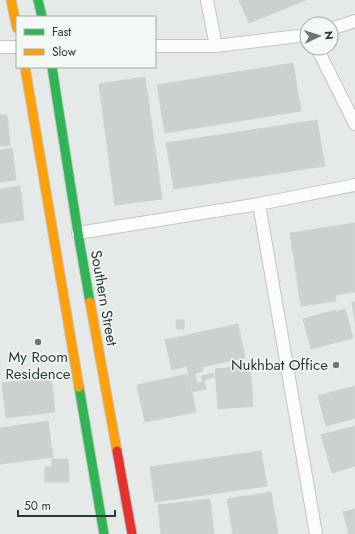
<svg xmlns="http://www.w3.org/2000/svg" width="355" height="534" font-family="Jost,sans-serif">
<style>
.building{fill:#ccd1cf;stroke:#ced2d0}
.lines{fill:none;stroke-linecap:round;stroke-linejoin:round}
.street-casing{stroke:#c2c6c4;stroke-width:14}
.fast-casing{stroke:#c1c7c4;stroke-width:11}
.slow-casing{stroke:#c1c7c4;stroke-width:11}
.jam-casing{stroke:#c1c7c4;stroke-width:11}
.street{stroke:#fbfcfb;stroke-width:12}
.fast{stroke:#30b455;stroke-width:9}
.slow{stroke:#ff9f0a;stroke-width:9}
.jam{stroke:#e5322d;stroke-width:9}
.poi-dot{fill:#687872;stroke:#f3f8f5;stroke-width:1.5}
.labels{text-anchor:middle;stroke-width:3;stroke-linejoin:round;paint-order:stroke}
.street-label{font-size:15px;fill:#253b33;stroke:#f3f8f5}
.poi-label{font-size:15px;fill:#253b33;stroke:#f3f8f5}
</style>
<rect width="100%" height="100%" fill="#e5e9e7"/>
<!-- building -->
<path class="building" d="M239 0H306L249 23Z
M293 63 301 111 165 133 157 85Z
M145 77 162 199 115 205 99 84Z
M0 115H7L10 145 0 146Z
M317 120 325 166 174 189 166 143Z
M12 148 16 180 0 182V150Z
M20 186 24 220 0 223V189Z
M355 223V292L335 295 336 301 301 306 290 233Z
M352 302H355V322Z
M345 309 353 338 311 349 303 319 335 310 336 312Z
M176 320H184V329H177Z
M238 324 245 358 202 367 203 371 195 373 197 383 203 382 201 376 213 373 214 377 204 380 206 389 193 392 187 366 172 370 165 340Z
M250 366 253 406 218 409 215 369Z
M188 374 196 412 145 422 137 385Z
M51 377 55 412 6 418 2 383Z
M355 386V418L326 426 318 396Z
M48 421 53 457 0 464V428Z
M355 426V466L332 473 321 435Z
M261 451 267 486 155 502 150 467Z
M52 459H68L69 482H45V467L52 466Z
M271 492 278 534H233L227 499Z
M210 499 214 534H161L158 505Z
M355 509V534H349L343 512Z"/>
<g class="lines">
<defs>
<path id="street" d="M207 0 216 46
M331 29 355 21
M155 46H216L307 35
M0 47H17
M317 48 355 124
M259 204 316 534
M78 233 259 204 355 185"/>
<path id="fast" d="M38 0 42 17
M52 67 78 233 90 302
M79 387 104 534"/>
<path id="slow" d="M11 0 17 28
M25 67 79 387
M90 302 117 451"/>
<path id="jam" d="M117 451 132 534"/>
</defs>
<!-- street casing -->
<use href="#street" class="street-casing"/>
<!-- fast casing -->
<use href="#fast" class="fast-casing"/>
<!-- slow casing -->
<use href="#slow" class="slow-casing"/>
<!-- jam casing -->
<use href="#jam" class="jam-casing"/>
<!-- street -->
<use href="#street" class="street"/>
<!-- fast -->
<use href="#fast" class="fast"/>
<!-- slow -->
<use href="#slow" class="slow"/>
<!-- jam -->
<use href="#jam" class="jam"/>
</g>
<!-- markers -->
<g class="poi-dot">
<circle cx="38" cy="342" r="4"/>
<circle cx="336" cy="365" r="4"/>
</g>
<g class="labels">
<!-- street labels -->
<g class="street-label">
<text transform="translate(104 298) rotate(80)" y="5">Southern Street</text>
</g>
<!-- poi labels -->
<g class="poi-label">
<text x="38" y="362">My Room<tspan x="38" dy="17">Residence</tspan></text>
<text x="328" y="370" text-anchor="end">Nukhbat Office</text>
</g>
</g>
<!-- legend -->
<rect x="16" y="16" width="140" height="52" fill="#f3f8f5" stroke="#a1aca7"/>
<rect x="24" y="29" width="20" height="6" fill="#30b455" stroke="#a1aca7"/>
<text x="52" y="36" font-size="12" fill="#253b33">Fast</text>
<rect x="24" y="49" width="20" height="6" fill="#ff9f0a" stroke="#a1aca7"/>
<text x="52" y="56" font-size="12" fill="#253b33">Slow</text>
<!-- north arrow -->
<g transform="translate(319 36) rotate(86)"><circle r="19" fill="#f3f8f5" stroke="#a1aca7"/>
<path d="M0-3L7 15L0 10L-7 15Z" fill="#687872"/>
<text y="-6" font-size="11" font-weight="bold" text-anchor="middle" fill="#253b33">N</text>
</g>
<!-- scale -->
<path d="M18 510v6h97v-6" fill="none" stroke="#253b33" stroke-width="2"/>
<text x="24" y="510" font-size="12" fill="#253b33" stroke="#f3f8f5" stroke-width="3" paint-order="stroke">50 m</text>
</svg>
